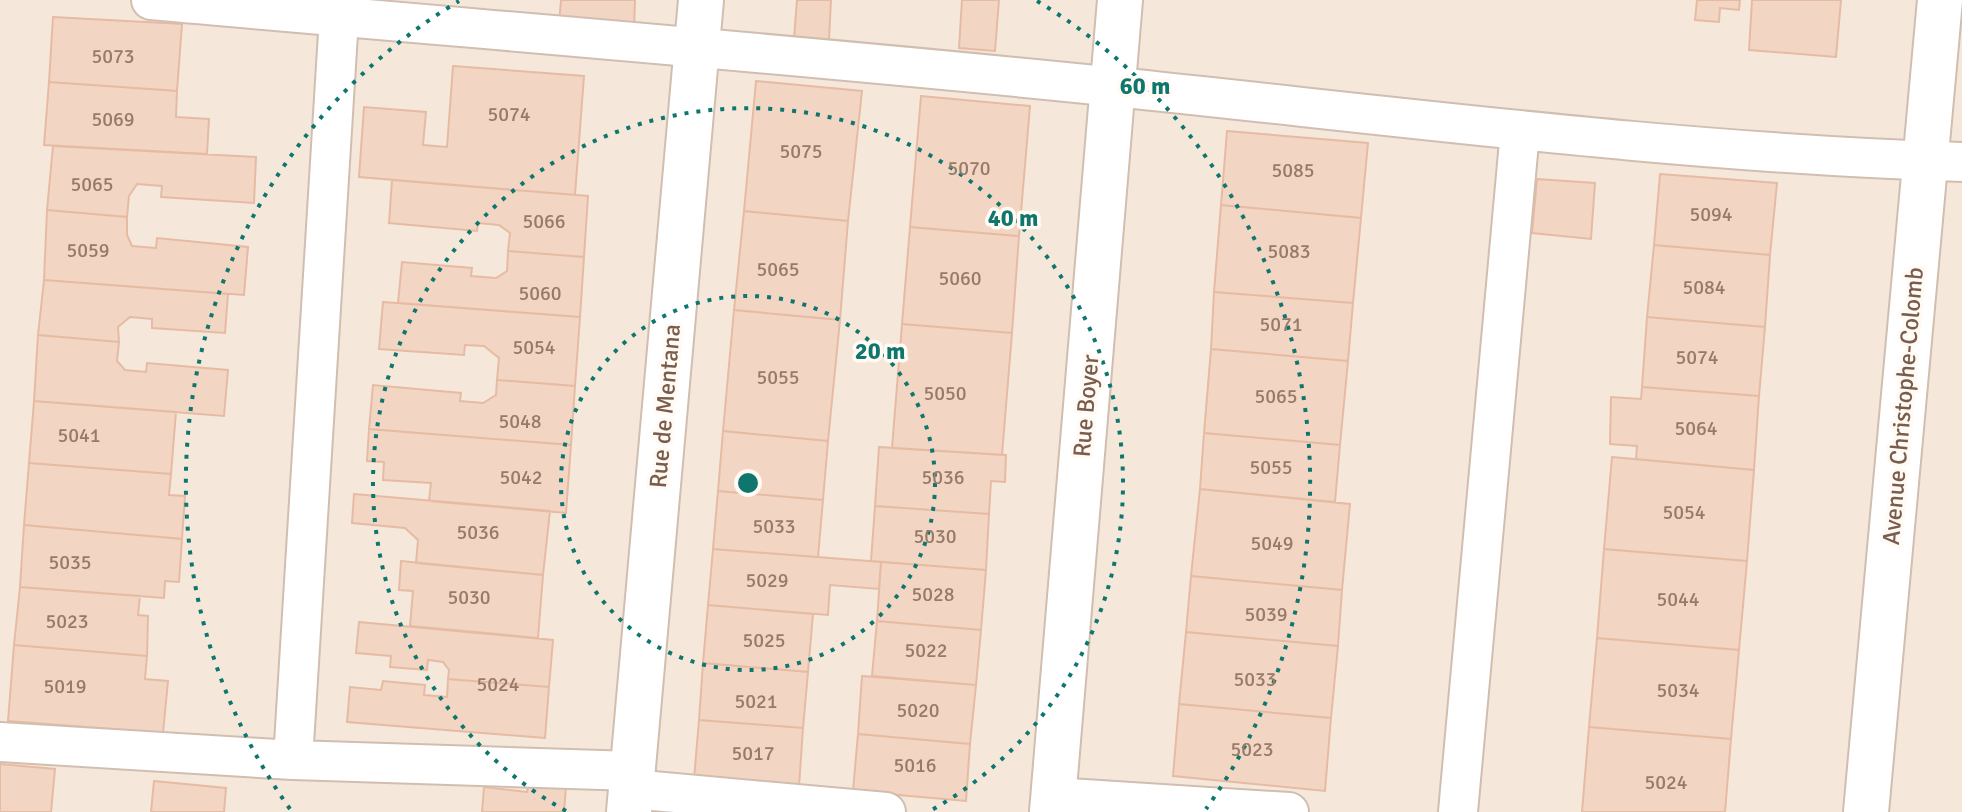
<svg xmlns="http://www.w3.org/2000/svg" width="1962" height="812" font-family="Signika,sans-serif">
<style>
.residential{fill:#f5e8da}
.building{fill:#f3d5c3;stroke:#e6bba3;stroke-width:2}
.lines{fill:none;stroke-linecap:round;stroke-linejoin:round}
.service-casing{stroke:#d1beb0;stroke-width:42}
.minor-casing{stroke:#d1beb0;stroke-width:48}
.service{stroke:#fff;stroke-width:38}
.minor{stroke:#fff;stroke-width:44}
.ring{fill:none;stroke:#0f766e;stroke-width:4;stroke-dasharray:4 8}
.labels{text-anchor:middle;stroke-width:7;stroke-linejoin:round;paint-order:stroke}
.number-label{font-size:20px;fill:#987a6a}
.street-label{font-size:24px;fill:#7a5c4d;stroke:#fffaf3}
.centre{fill:#0f766e;stroke:#fffaf3;stroke-width:4}
.ring-label{font-size:24px;text-anchor:middle;font-weight:bold;fill:#0f766e;stroke:#fffaf3;stroke-width:7;stroke-linejoin:round;paint-order:stroke}
</style>
<rect width="100%" height="100%" fill="#fdf6ec"/>
<!-- residential -->
<path class="residential" d="M0 0H1962V812H0Z"/>
<!-- building -->
<path class="building" d="M561 0H635L634 29 559 24Z
M797 0H831L829 40 794 38Z
M962 0H999L995 51 959 48Z
M1697 0H1740L1739 10 1720 8 1719 22 1695 20Z
M1752 0H1841L1836 57 1749 50Z
M53 17 182 24 177 91 49 82Z
M453 66 584 76 575 195 359 177 364 107 426 112 423 145 447 147Z
M756 81 862 91 848 221 744 211Z
M49 82 177 91 176 117 209 119 207 154 44 145Z
M921 96 1030 106 1019 236 910 227Z
M1227 131 1368 143 1361 218 1221 205Z
M53 146 256 157 254 203 161 197 162 186 137 184 129 196 127 217 47 210Z
M1660 174 1777 183 1770 255 1654 245Z
M1537 179 1595 183 1591 239 1532 233Z
M392 180 588 196 584 257 508 251 510 233 499 225 478 223 477 231 389 223Z
M1221 205 1361 218 1353 303 1214 292Z
M47 210 127 217V235L132 246 156 248 157 238 248 247 244 295 44 280Z
M744 211 848 221 840 320 734 310Z
M910 227 1019 236 1012 333 902 324Z
M1654 245 1770 255 1765 327 1647 317Z
M508 251 584 257 580 317 398 303 402 262 472 268 471 276 496 278 507 271Z
M44 280 228 294 225 333 152 328V319L130 317 118 327 119 342 38 335Z
M1214 292 1353 303 1348 361 1211 349Z
M383 302 580 317 575 386 497 380 499 358 484 346 465 345 464 355 379 349Z
M734 310 840 320 828 441 723 431Z
M1647 317 1765 327 1759 396 1642 387Z
M902 324 1012 333 1002 455 892 448Z
M38 335 119 342 117 361 125 370 146 372 147 363 228 370 224 416 34 401Z
M1211 349 1348 361 1340 445 1204 433Z
M497 380 575 386 571 445 369 429 373 385 461 393 460 401 483 403 496 395Z
M1642 387 1759 396 1754 470 1636 459 1637 446 1610 444 1611 397 1641 399Z
M34 401 176 412 171 474 29 463Z
M369 429 571 445 566 513 429 501 431 483 383 480 384 462 367 461Z
M723 431 828 441 823 500 718 491Z
M1204 433 1340 445 1335 502 1200 489Z
M879 447 1006 455 1005 482 991 481 989 514 875 506Z
M1612 457 1754 470 1747 561 1604 549Z
M29 463 171 474 169 495 185 496 182 539 24 525Z
M1200 489 1350 504 1342 590 1191 576Z
M718 491 823 500 818 557 713 549Z
M354 494 550 511 543 575 416 563 418 540 405 528 352 523Z
M875 506 989 514 986 570 871 561Z
M24 525 182 539 179 582 165 581 164 598 20 587Z
M713 549 881 562 879 589 830 585 828 615 708 605Z
M1604 549 1747 561 1739 650 1597 638Z
M401 561 543 575 538 638 410 626 413 591 399 590Z
M881 562 986 570 981 630 877 621Z
M1191 576 1342 590 1338 646 1186 632Z
M20 587 140 596 138 615 148 616 147 656 14 645Z
M708 605 813 614 808 672 703 663Z
M877 621 981 630 976 685 872 676Z
M359 622 553 640 549 687 448 679 449 670 443 662 428 660 427 670 390 667 391 656 356 653Z
M1186 632 1338 646 1331 718 1179 704Z
M1597 638 1739 650 1731 739 1589 727Z
M14 645 147 656 145 679 168 681 163 733 8 721Z
M703 663 808 672 803 728 699 720Z
M862 676 976 685 970 744 858 734Z
M448 679 549 687 545 738 347 722 350 687 381 690 383 681 425 685 424 695 447 697Z
M1179 704 1331 718 1325 791 1173 776Z
M699 720 803 728 799 787 694 779Z
M1589 727 1731 739 1725 812H1582Z
M858 734 970 744 966 801 853 791Z
M0 764 55 769 51 812H0Z
M154 781 226 788 224 812H151Z
M529 783 566 787 564 812H482L484 787 527 792Z"/>
<g class="lines">
<defs>
<path id="service" d="M151 0C473 29 795 54 1116 87 1397 116 1679 153 1962 162
M0 742 293 760 633 771
M293 760 339 17
M631 789 886 812
M1053 797 1289 812
M1458 812 1520 131"/>
<path id="minor" d="M629 812 701 0
M1052 812 1120 0
M1866 812 1940 0"/>
</defs>
<!-- service casing -->
<use href="#service" class="service-casing"/>
<!-- minor casing -->
<use href="#minor" class="minor-casing"/>
<!-- service -->
<use href="#service" class="service"/>
<!-- minor -->
<use href="#minor" class="minor"/>
</g>
<!-- distance rings -->
<g class="ring">
<circle cx="748" cy="483" r="187"/>
<path d="M566 811A375 375 0 1 1 930 811"/>
<path d="M290 809A562 562 0 0 1 459 1M1037 1A562 562 0 0 1 1206 809"/>
</g>
<g class="labels">
<!-- number labels -->
<g class="number-label">
<text x="113" y="63">5073</text>
<text x="509" y="121">5074</text>
<text x="113" y="126">5069</text>
<text x="801" y="158">5075</text>
<text x="969" y="175">5070</text>
<text x="1293" y="177">5085</text>
<text x="92" y="191">5065</text>
<text x="1711" y="221">5094</text>
<text x="544" y="228">5066</text>
<text x="88" y="257">5059</text>
<text x="1289" y="258">5083</text>
<text x="778" y="276">5065</text>
<text x="960" y="285">5060</text>
<text x="1704" y="294">5084</text>
<text x="540" y="300">5060</text>
<text x="1281" y="331">5071</text>
<text x="534" y="354">5054</text>
<text x="1697" y="364">5074</text>
<text x="778" y="384">5055</text>
<text x="945" y="400">5050</text>
<text x="1276" y="403">5065</text>
<text x="520" y="428">5048</text>
<text x="1696" y="435">5064</text>
<text x="79" y="442">5041</text>
<text x="1271" y="474">5055</text>
<text x="521" y="484">5042</text>
<text x="943" y="484">5036</text>
<text x="1684" y="519">5054</text>
<text x="774" y="533">5033</text>
<text x="478" y="539">5036</text>
<text x="935" y="543">5030</text>
<text x="1272" y="550">5049</text>
<text x="70" y="569">5035</text>
<text x="767" y="587">5029</text>
<text x="933" y="601">5028</text>
<text x="469" y="604">5030</text>
<text x="1678" y="606">5044</text>
<text x="1266" y="621">5039</text>
<text x="67" y="628">5023</text>
<text x="764" y="647">5025</text>
<text x="926" y="657">5022</text>
<text x="1255" y="686">5033</text>
<text x="498" y="691">5024</text>
<text x="65" y="693">5019</text>
<text x="1678" y="697">5034</text>
<text x="756" y="708">5021</text>
<text x="918" y="717">5020</text>
<text x="1252" y="756">5023</text>
<text x="753" y="760">5017</text>
<text x="915" y="772">5016</text>
<text x="1666" y="789">5024</text>
</g>
<!-- street labels -->
<g class="street-label">
<text transform="translate(665 406) rotate(-85)" y="8">Rue de Mentana</text>
<text transform="translate(1086 406) rotate(-85)" y="8">Rue Boyer</text>
<text transform="translate(1903 406) rotate(-85)" y="8">Avenue Christophe-Colomb</text>
</g>
</g>
<circle cx="748" cy="483" r="12" class="centre"/>
<g class="ring-label">
<text x="1145" y="94">60 m</text>
<text x="1013" y="226">40 m</text>
<text x="880" y="359">20 m</text>
</g>
</svg>
